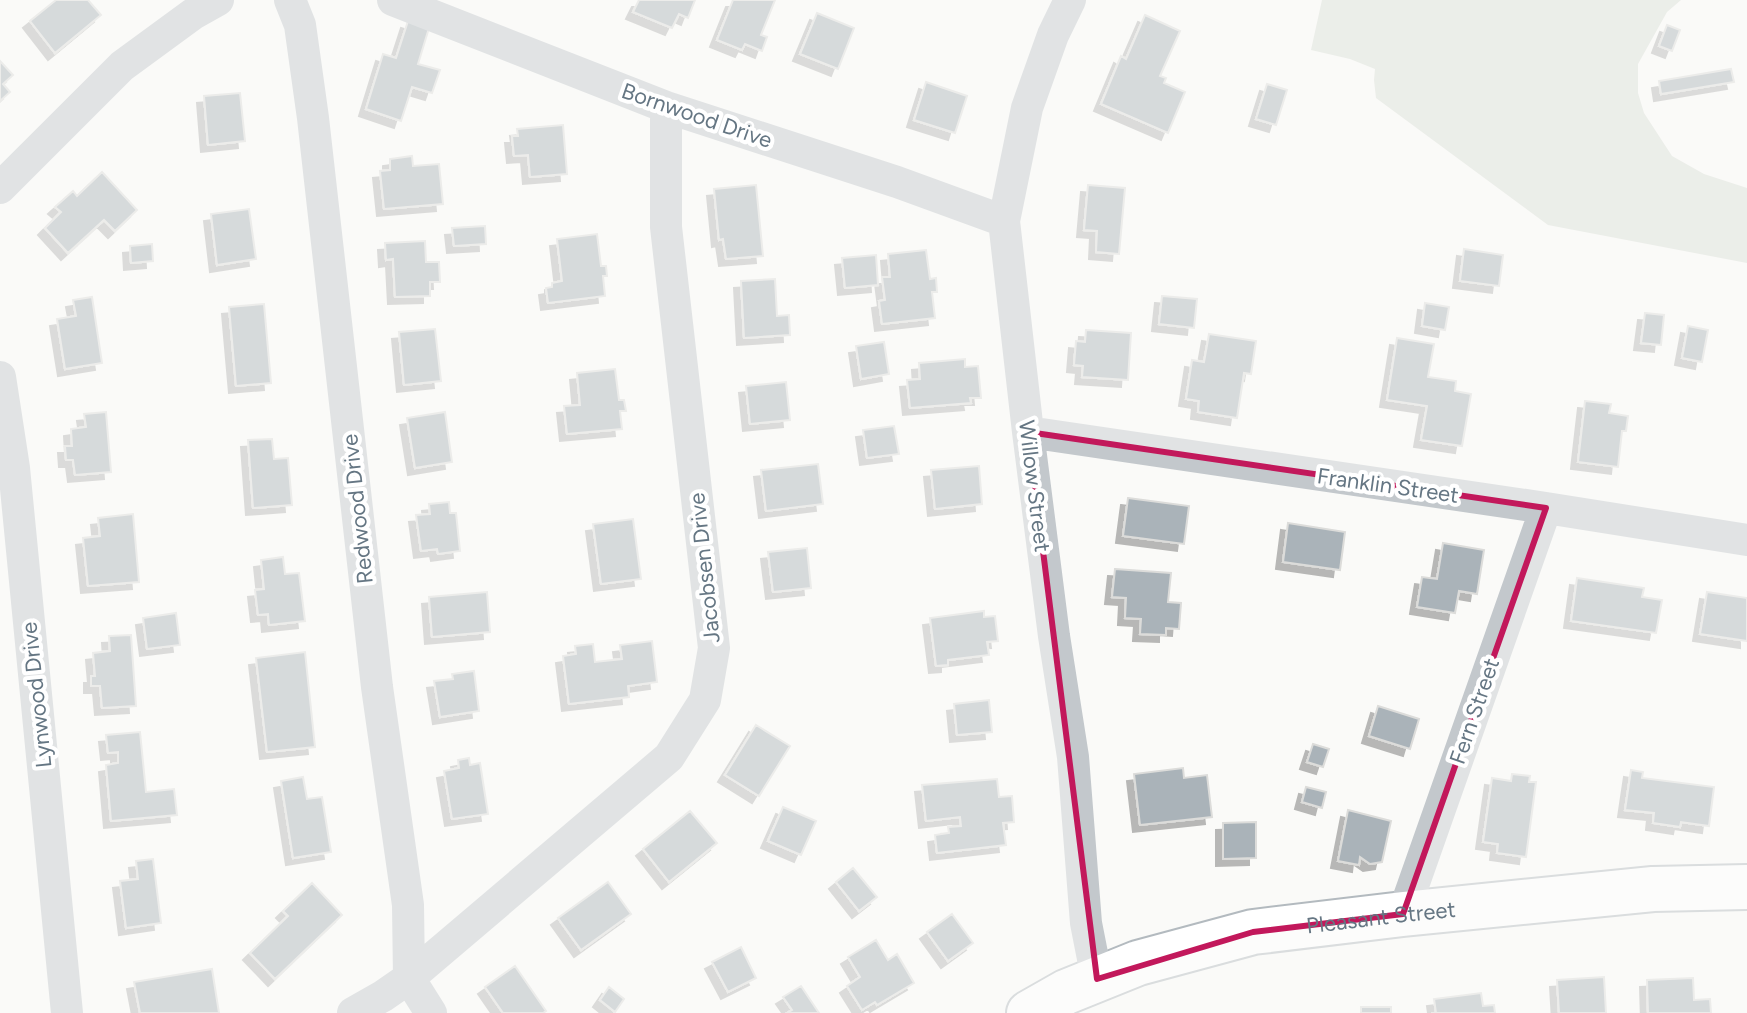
<svg xmlns="http://www.w3.org/2000/svg" width="1747" height="1013" font-family="Figtree,sans-serif">
<style>
.green{fill:#dadfd7}
.building{fill:#aab3b9;stroke:#dcdcda;stroke-width:2;filter:url(#shadow)}
.lines{fill:none;stroke-linecap:round;stroke-linejoin:round}
.secondary-casing{stroke:#b3babf;stroke-width:48}
.street{stroke:#c3c8cc;stroke-width:32}
.secondary{stroke:#fff;stroke-width:44}
.marked{fill:none;stroke:#c2185b;stroke-width:6;stroke-linejoin:round}
.labels{text-anchor:middle;stroke-width:8;stroke-linejoin:round;paint-order:stroke}
.street-label{font-size:22px;fill:#657683;stroke:#fff}
</style>
<defs>
<filter id="shadow"><feDropShadow dx="-7" dy="7" stdDeviation="0" flood-color="#0004"/></filter>
</defs>
<rect width="100%" height="100%" fill="#fafaf8"/>
<!-- green -->
<path class="green" d="M1322 0H1681L1667 12 1638 64V93L1644 113 1672 156 1704 174 1747 188V263L1548 225 1376 98 1374 80 1375 69 1350 59 1311 50Z"/>
<!-- building -->
<path class="building" d="M56 0H88L101 15 55 53 30 21Z
M639 0H695L688 18 679 14 672 28 633 12Z
M733 0H775L761 35 767 37 762 51 745 44 742 50 717 40Z
M817 13 854 28 838 69 800 54Z
M1145 15 1180 31 1160 76 1166 78 1164 83 1185 92 1168 133 1101 104 1121 56 1126 59Z
M408 21 429 28 418 64 440 70 432 93 412 87 401 121 366 109 383 54 396 58Z
M1667 25 1680 30 1672 51 1659 46Z
M0 61 13 75 3 84 10 92 0 101Z
M1731 69 1734 82 1661 94 1659 81Z
M926 82 967 96 955 133 914 120Z
M1267 84 1287 90 1276 125 1256 119Z
M240 93 245 141 208 145 204 96Z
M563 125 567 174 530 177 528 155 514 156 512 136H518L517 129Z
M412 156 413 166 439 164 443 204 384 209 380 171 390 170V159Z
M102 172 137 210 115 231 104 220 68 253 45 228 61 212 55 207 73 191 77 196Z
M756 185 763 256 726 259 723 239 719 240 714 189Z
M1088 185 1125 188 1119 254 1096 252 1097 231 1084 230Z
M249 209 256 259 217 265 211 214Z
M485 226 486 244 454 246 452 228Z
M597 234 601 266H606L607 276H603L605 296 548 303 546 288 552 287V283L562 281 557 239Z
M425 241 426 262H439L440 282H430V296L395 297 393 259 386 260 385 243Z
M152 244 153 261 131 263 130 246Z
M1464 249 1503 255 1499 286 1460 281Z
M926 250 930 279 936 278 937 292H932L935 318 882 324 879 301 885 300 882 277H890L888 254Z
M876 255 878 285 845 288 842 258Z
M775 279 777 316 789 315 790 335 744 338 741 281Z
M1162 296 1197 299 1194 328 1159 324Z
M92 297 102 363 65 369 57 319 76 316 73 300Z
M1425 303 1449 307 1445 330 1422 326Z
M264 304 271 383 236 386 229 307Z
M1645 313 1664 315 1661 345 1641 343Z
M1688 326 1708 330 1702 362 1682 358Z
M435 329 441 381 404 385 399 332Z
M1086 330 1131 333 1128 380 1082 377 1083 366 1074 365 1076 341 1085 342Z
M1209 334 1256 341 1251 374 1244 373 1237 418 1198 412 1199 401 1186 399 1192 360 1204 362Z
M1397 338 1434 344 1428 377 1456 381 1455 391 1471 394 1462 446 1421 440 1427 406 1387 400Z
M884 342 889 374 861 379 856 346Z
M965 359V367L978 366 981 398H970L971 403 910 408 907 380 920 379 919 363Z
M615 369 619 400H624L626 411H620L622 429 567 434 564 406 580 405 577 373Z
M786 382 790 420 750 424 746 386Z
M1585 401 1611 404 1609 413 1628 416 1626 431H1622L1618 467 1578 462Z
M106 412 111 472 75 475 73 460H66L65 446H72L71 429 86 427 84 414Z
M445 412 452 462 415 468 407 418Z
M894 426 899 454 867 458 863 430Z
M272 439 274 459 288 458 292 505 253 508 248 440Z
M818 464 823 504 766 511 761 470Z
M979 466 982 504 935 509 931 470Z
M1128 498 1189 506 1184 544 1123 536Z
M449 502 450 513H456L460 551 438 554 437 549 421 551 416 515 430 514 429 504Z
M133 514 139 582 88 586 83 538 100 536 98 518Z
M633 519 641 579 601 584 593 524Z
M1288 523 1345 532 1340 570 1283 562Z
M1443 543 1484 550 1477 594 1459 591 1455 613 1417 607 1422 577 1437 579Z
M807 548 811 588 773 592 768 552Z
M283 557 285 574 299 573 305 621 269 625 268 614 258 615 255 590 264 589 261 560Z
M1115 569 1171 573 1168 602 1181 603 1179 629 1166 628V635L1140 634 1141 619 1125 618 1126 598 1112 597Z
M1577 578 1644 588 1642 597 1662 600 1656 633 1571 621Z
M487 592 490 632 432 637 429 597Z
M1707 592 1747 598V641L1700 634Z
M984 611V617L995 616 998 641 987 642 989 655 948 660V665L936 666 930 618Z
M176 613 180 645 147 649 143 618Z
M131 635 136 706 102 708 100 686H91V676H95L93 653 110 651 109 636Z
M652 641 657 682 628 686 629 697 569 704 563 656 576 654 575 646 593 644 595 662 622 659 620 645Z
M305 652 315 747 267 752 256 658Z
M474 671 479 711 440 717 434 681 453 679 452 674Z
M989 700 992 732 957 735 954 704Z
M1378 706 1419 719 1410 749 1369 736Z
M756 725 790 746 759 796 725 775Z
M140 732 146 792 174 789 177 815 111 821 106 765 118 763V752L108 753 106 735Z
M1313 744 1329 749 1323 767 1307 762Z
M469 758 470 765 480 763 488 814 452 819 444 771 459 768 458 760Z
M1183 768 1184 778 1207 775 1212 817 1140 825 1134 774Z
M1631 770 1643 772 1642 778 1714 787 1709 826 1681 822 1680 827 1653 823 1654 813 1625 810Z
M1512 774 1530 776 1529 782H1536L1526 857 1497 853 1498 844 1483 842 1492 778 1511 781Z
M303 777 307 799 322 797 331 852 293 858 281 781Z
M997 779 999 797 1012 796 1014 822 1003 823 1006 845 937 853 935 835 949 833 948 827 961 826 960 817 926 821 922 785Z
M1306 787 1326 792 1322 808 1302 802Z
M783 807 816 821 801 855 768 841Z
M1348 810 1391 821 1382 862 1370 864 1360 857 1359 865 1338 861Z
M690 811 717 843 669 882 643 849Z
M1256 822V858L1223 859V823Z
M153 859 161 923 126 928 120 881 138 879 136 861Z
M853 868 877 897 859 911 836 882Z
M608 882 631 914 581 950 558 918Z
M312 883 342 915 275 979 250 953 288 916 283 911Z
M952 914 973 943 948 961 927 932Z
M876 940 888 960 897 954 914 983 877 1005 875 1002 862 1010 847 986 860 977 848 957Z
M741 947 756 978 728 992 712 962Z
M515 966 546 1011 543 1013H503L485 987Z
M212 969 219 1013H140L134 982Z
M1604 977 1606 1013H1559L1557 980Z
M1693 978 1694 1000 1710 999 1711 1013H1648L1647 980Z
M801 986 819 1013H787L792 1010 783 997Z
M609 987 624 999 615 1012 600 1000Z
M1481 993 1483 1006 1494 1005 1495 1013H1431H1436L1434 999Z
M1361 1007H1391V1013H1361Z"/>
<g class="lines">
<defs>
<g id="secondary">
<path id="s1" d="M1029 1013 1066 992 1138 963 1253 932 1403 914 1653 889 1747 887"/>
</g>
</defs>
<!-- secondary casing -->
<use href="#secondary" class="secondary-casing"/>
<!-- street -->
<path class="street" d="M290 0 300 25 313 118 377 687 408 905 409 978 431 1013
M393 0 666 107 897 182 1004 221
M1070 0 1053 35 1027 108 1004 221 1028 432 1054 636 1073 757 1086 923 1097 979
M0 188 122 66 193 14 218 0
M0 377 14 468 67 1013
M1028 432 1546 508 1747 540
M1403 914 1546 508
M353 1013 383 996 409 978 669 757 705 700 714 648 666 227V107"/>
<!-- secondary -->
<use href="#secondary" class="secondary"/>
</g>
<!-- marked area -->
<path d="M0 0H1747V1013H0ZM1028 432 1546 508 1403 914 1253 932 1097 979Z" fill="#fafaf8" fill-opacity=".55" fill-rule="evenodd"/>
<path class="marked" d="M1028 432 1546 508 1403 914 1253 932 1097 979Z"/>
<g class="labels">
<!-- street labels -->
<g class="street-label">
<text transform="translate(697 115) rotate(19)" y="8">Bornwood Drive</text>
<text transform="translate(1388 485) rotate(8)" y="8">Franklin Street</text>
<text transform="translate(1035 486) rotate(83)" y="8">Willow Street</text>
<text transform="translate(357 509) rotate(-96)" y="8">Redwood Drive</text>
<text transform="translate(704 568) rotate(-96)" y="8">Jacobsen Drive</text>
<text transform="translate(36 695) rotate(-96)" y="8">Lynwood Drive</text>
<text transform="translate(1474 711) rotate(-71)" y="8">Fern Street</text>
<text dy="8" stroke="none"><textPath href="#s1" startOffset="368">Pleasant Street</textPath></text>
</g>
</g>
</svg>
